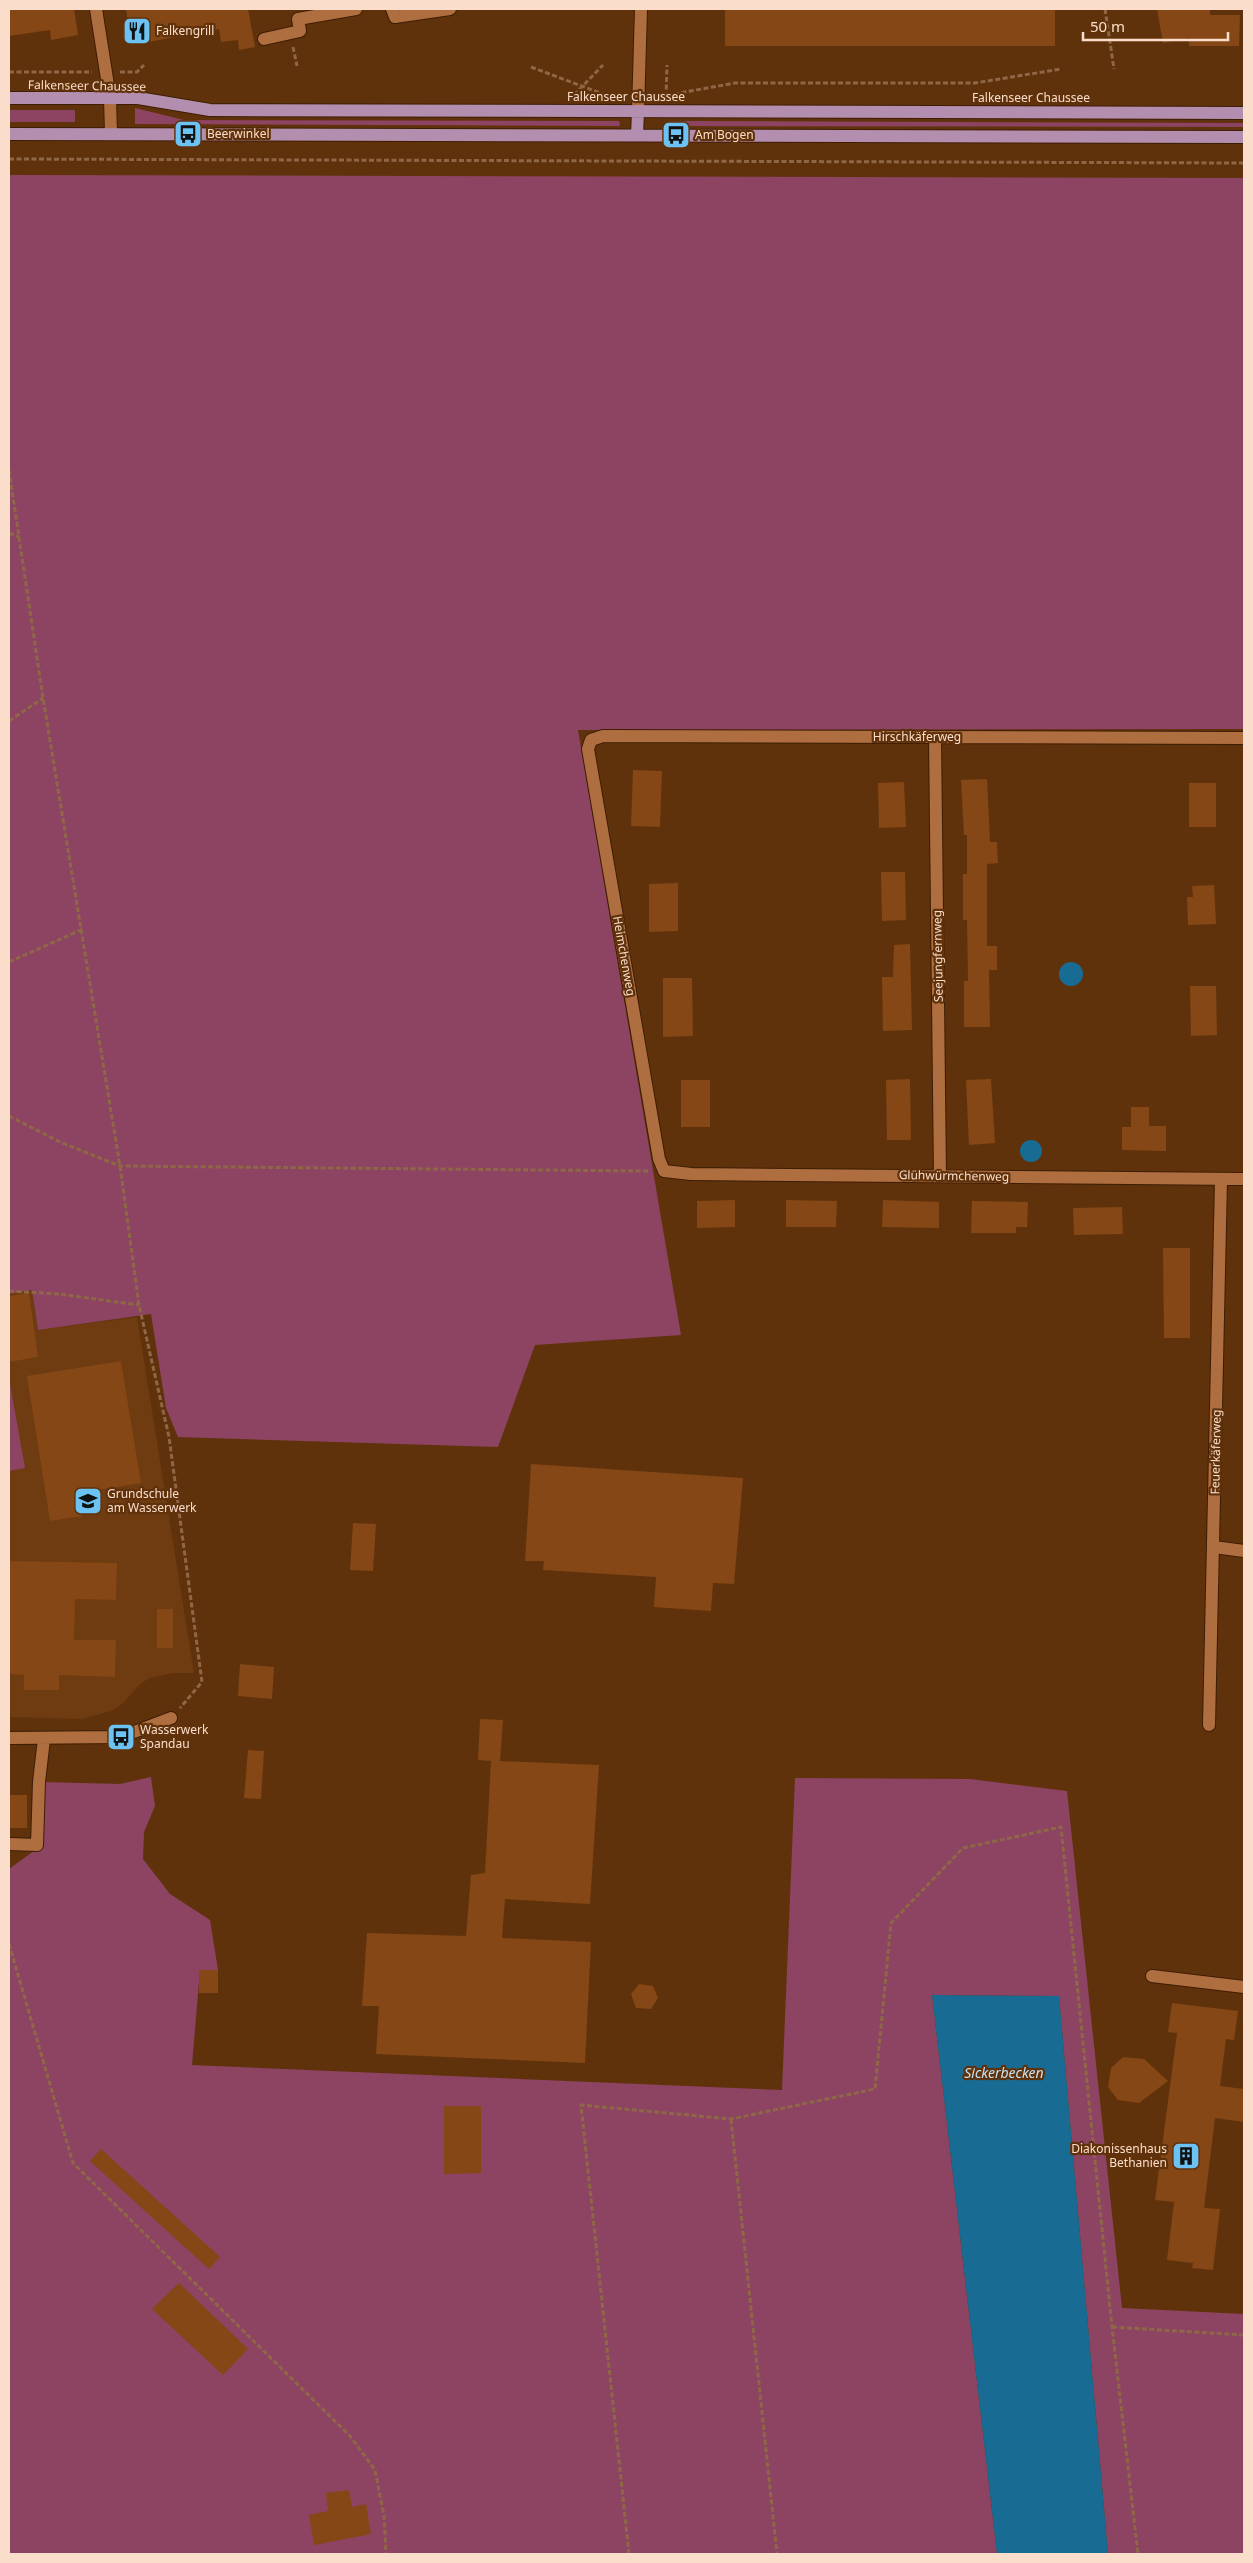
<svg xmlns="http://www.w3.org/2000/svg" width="1253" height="2563" font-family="'Noto Sans',sans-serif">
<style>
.built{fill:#6f3b10}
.green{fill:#8c4462}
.water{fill:#186b93}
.building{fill:#844715}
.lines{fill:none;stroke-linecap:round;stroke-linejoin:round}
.minor-casing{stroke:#3d1d03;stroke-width:14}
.major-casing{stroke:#3d1d03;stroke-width:14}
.path{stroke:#8f6746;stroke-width:3;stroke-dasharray:5 2.5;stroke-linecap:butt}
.minor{stroke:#af6e40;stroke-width:12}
.major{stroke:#b48eae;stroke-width:12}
.labels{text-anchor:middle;stroke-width:4.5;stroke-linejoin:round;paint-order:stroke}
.poi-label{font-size:12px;fill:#faddca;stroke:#60320c;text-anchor:start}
.street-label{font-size:12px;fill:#faddca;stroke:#60320c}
.water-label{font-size:14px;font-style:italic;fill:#c5e1f3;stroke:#60320c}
</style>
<rect width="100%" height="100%" fill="#60320c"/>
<!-- built -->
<path class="built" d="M32 1290 38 1330 137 1317 194 1673H173L149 1678 139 1685 122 1704 111 1711 82 1719 9 1717V1294Z"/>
<!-- green -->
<path class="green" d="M135 108 184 120 619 121 620 124 619 126 135 124Z
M9 110H75V122H9Z
M670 121 1244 123V127L670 126Z
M9 175 1244 178V729L578 730 681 1335 535 1345 498 1447 178 1437 166 1408 151 1314 38 1330 32 1290 9 1294Z
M9 1378 25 1468 9 1471Z
M151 1777 155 1806 144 1832 143 1859 170 1894 210 1920 218 1970H200L192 2065 782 2090 795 1778 970 1779 1067 1791 1122 2308 1244 2314V2554H1108L1059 1996 932 1995 997 2554H9V1869L38 1848 41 1782 120 1784Z"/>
<!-- water -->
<path class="water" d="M1059 974a12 12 0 1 1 24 0a12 12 0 1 1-24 0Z
M1020 1151a11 11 0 1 1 22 0a11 11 0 1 1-22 0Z
M932 1995 1059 1996 1108 2554H997Z"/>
<!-- building -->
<path class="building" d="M9 9H74L78 35 51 40 50 30 9 36Z
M126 9H248L255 47 239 50 238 40 221 42 219 29 132 45Z
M725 9H1055V46H725Z
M1157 9H1210V15H1240L1239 46H1189V38L1163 43Z
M633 770 662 771 660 827 631 826Z
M987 779 990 842H997L998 863 987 864V946H997V970H989L990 1027H964V981H968L967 920H963V874H967V835H964L961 780Z
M904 782 906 827 879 828 878 783Z
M1189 783H1216V827H1189Z
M881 872H905L906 920 882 921Z
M678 883V931L649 932V884Z
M1214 885 1216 924 1188 925 1187 897H1193L1192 886Z
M910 944 912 1030 883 1031 882 977H893L894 945Z
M663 978H692L693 1036 663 1037Z
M1190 986H1216L1217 1035 1191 1036Z
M910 1079 911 1140H887L886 1080Z
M991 1079 995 1143 969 1145 966 1080Z
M681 1080H710V1127H681Z
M1131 1107H1149V1126H1166V1151L1122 1150V1127H1131Z
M735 1200V1227L697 1228V1201Z
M786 1200 837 1201 836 1227H786Z
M883 1200 939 1202V1228L882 1227Z
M972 1201 1028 1202 1027 1227H1016V1233H971Z
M1122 1207 1123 1234 1074 1235 1073 1208Z
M1163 1248H1190V1338H1164Z
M29 1293 38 1357 9 1362V1296Z
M121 1361 141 1483 79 1493 82 1516 50 1521 27 1376Z
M531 1464 743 1478 734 1584 713 1583 711 1611 654 1607 656 1577 543 1570 544 1561H525Z
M353 1523 376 1524 373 1571 350 1570Z
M9 1561 117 1563 116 1600 75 1599 74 1640H116L115 1677 59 1675V1690H24V1675L9 1674Z
M157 1609H173V1648H157Z
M240 1664 274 1667 272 1699 238 1696Z
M480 1719 503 1720 500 1761 599 1765 590 1904 505 1899 502 1938 591 1942 585 2063 376 2054 379 2006H362L367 1933 466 1936 471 1875 485 1873 491 1761 478 1760Z
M248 1750 264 1751 261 1799 244 1798Z
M9 1795H27V1828H9Z
M199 1970H218V1993H199Z
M639 1984 653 1986 658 1998 651 2009 636 2008 631 1994Z
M1172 2003 1238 2011 1234 2040 1226 2039 1220 2086 1244 2089V2122L1215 2118 1204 2208 1220 2209 1213 2270 1192 2268 1193 2263 1167 2260 1174 2202 1155 2200 1177 2033 1168 2032Z
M1123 2057 1144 2059 1168 2081 1139 2103 1118 2100 1108 2087 1111 2068Z
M444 2106H481V2173L444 2174Z
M101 2149 220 2257 209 2269 90 2161Z
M179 2283 248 2349 223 2375 152 2309Z
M349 2490 352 2507 366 2504 371 2534 314 2545 309 2515 328 2511 326 2493Z"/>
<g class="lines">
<defs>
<path id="minor" d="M96 9 110 98 111 134
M392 9 395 17 450 9
M264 39 300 31 298 19 356 9
M638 111 641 9
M935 737 940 1176
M1244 738 603 736 591 740 588 749 659 1159 664 1171 691 1174 1244 1179
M1214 1547 1244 1551
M1209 1725 1221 1180
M9 1738 121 1737 171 1718
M9 1844 37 1845 39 1782 44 1739
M1152 1976 1244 1987"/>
<path id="major" d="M9 98H138L210 110 1244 113
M9 134 1244 137
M637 135 638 111"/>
</defs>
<!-- minor casing -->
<use href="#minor" class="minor-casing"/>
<!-- major casing -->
<use href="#major" class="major-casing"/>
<!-- path -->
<path class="path" d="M1105 9 1114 69
M293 47 297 66
M531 67 603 94
M9 72H92
M120 72H137L144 65
M674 94 735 83H975L1061 69
M574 95 603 65
M666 97 667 65
M9 159 1244 163
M9 470 43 698 120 1166 139 1305 169 1437 202 1682 180 1708
M9 533 19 537
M9 721 43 698
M9 962 83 929
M9 1116 60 1142 120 1166 649 1171
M9 1291 59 1294 139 1305
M9 1944 73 2163 350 2436 375 2470 384 2516 386 2554
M731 2119 777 2554
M1112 2327 1244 2335
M629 2554 581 2105 731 2119 875 2089 891 1923 963 1848 1061 1827 1112 2327 1138 2554"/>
<!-- minor -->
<use href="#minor" class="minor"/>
<!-- major -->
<use href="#major" class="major"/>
</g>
<!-- icons -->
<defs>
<symbol id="restaurant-square" viewBox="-11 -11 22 22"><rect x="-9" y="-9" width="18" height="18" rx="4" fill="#6cc3f3" stroke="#60320c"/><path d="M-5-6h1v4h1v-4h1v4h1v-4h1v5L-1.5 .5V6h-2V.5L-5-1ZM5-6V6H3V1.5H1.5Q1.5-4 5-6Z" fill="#111"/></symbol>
<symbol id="bus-square" viewBox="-11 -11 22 22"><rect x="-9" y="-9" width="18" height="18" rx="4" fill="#6cc3f3" stroke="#60320c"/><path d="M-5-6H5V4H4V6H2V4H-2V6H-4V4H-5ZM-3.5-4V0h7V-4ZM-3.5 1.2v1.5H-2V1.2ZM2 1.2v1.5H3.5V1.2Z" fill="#111"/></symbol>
<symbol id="school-square" viewBox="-11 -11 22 22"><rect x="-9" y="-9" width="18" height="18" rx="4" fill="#6cc3f3" stroke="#60320c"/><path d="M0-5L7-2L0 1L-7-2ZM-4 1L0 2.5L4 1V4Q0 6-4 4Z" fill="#111"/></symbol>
<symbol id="building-square" viewBox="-11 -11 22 22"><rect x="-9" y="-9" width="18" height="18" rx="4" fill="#6cc3f3" stroke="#60320c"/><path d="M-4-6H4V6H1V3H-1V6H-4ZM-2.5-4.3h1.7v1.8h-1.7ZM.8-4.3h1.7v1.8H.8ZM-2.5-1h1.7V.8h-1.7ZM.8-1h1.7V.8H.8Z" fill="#111"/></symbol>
</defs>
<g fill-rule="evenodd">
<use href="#restaurant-square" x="121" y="15" width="32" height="32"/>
<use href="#bus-square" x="172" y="118" width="32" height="32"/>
<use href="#bus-square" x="660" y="119" width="32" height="32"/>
<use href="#school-square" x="72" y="1485" width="32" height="32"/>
<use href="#bus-square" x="105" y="1721" width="32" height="32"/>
<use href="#building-square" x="1170" y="2140" width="32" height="32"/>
</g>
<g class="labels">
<!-- poi labels -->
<g class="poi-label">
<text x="156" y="35">Falkengrill</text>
<text x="207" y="138">Beerwinkel</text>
<text x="695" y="139">Am Bogen</text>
<text x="107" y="1498">Grundschule<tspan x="107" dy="14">am Wasserwerk</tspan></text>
<text x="140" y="1734">Wasserwerk<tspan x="140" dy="14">Spandau</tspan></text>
<text x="1167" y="2153" text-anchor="end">Diakonissenhaus<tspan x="1167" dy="14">Bethanien</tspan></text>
</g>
<!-- street labels -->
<g class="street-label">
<text transform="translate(87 86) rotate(1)" y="4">Falkenseer Chaussee</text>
<text x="626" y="101">Falkenseer Chaussee</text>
<text x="1031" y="102">Falkenseer Chaussee</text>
<text x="917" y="741">Hirschkäferweg</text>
<text transform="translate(624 956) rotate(80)" y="4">Heimchenweg</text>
<text transform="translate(938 956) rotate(-91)" y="4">Seejungfernweg</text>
<text transform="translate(954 1176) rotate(1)" y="4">Glühwürmchenweg</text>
<text transform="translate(1216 1452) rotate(-89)" y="4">Feuerkäferweg</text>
</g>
<!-- water labels -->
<g class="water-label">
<text x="1004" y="2078">Sickerbecken</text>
</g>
</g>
<!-- border -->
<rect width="1253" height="2563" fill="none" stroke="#faddca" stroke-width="20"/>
<!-- scale -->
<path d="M1083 32v8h145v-8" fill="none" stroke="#faddca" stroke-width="2.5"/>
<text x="1090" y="32" font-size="15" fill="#faddca" stroke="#60320c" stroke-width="4" paint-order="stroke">50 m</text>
</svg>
